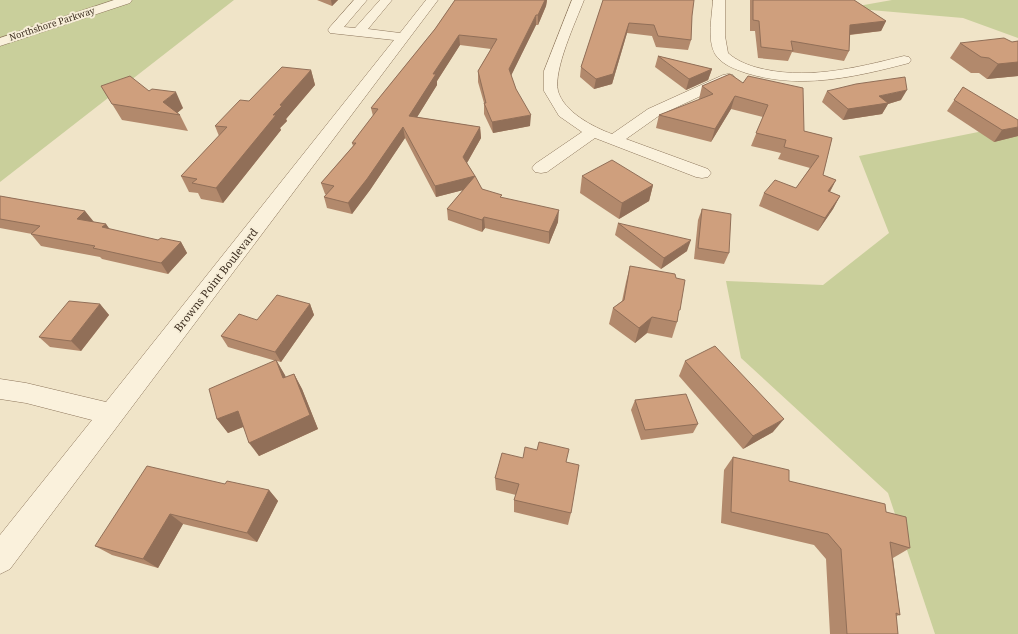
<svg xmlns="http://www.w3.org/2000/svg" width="1018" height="634" viewBox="0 0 1018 634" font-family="'Noto Serif',serif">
<rect width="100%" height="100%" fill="#f0e4c8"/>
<g fill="#c9cf9b">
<path d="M0 0H234L0 182Z"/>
<path d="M892 0H1018V38L963 18 847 8Z"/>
<path d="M1018 124V634H935L888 493 741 358 726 281 823 285 889 233 859 156Z"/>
</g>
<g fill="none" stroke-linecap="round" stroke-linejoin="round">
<defs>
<g id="minor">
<path d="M114 0H132L130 3 0 46V38Z"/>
<path d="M354 0H367L344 27 355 28 380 0H392L368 29 400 33 426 0H438L10 569 0 574V535L92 420 26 403 0 399V379L26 383 106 402 394 40 330 33 328 30 330 27Z"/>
<path d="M572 0H584C576 21 553 70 558 91 564 112 593 127 612 134L648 109 723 75 728 74 733 75 735 78 733 81 660 115 626 139 708 169 711 173 708 177 702 178 696 177 595 138 547 172 541 173 535 172 532 168 535 164 582 132 559 116 544 91V71Z"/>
<path d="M713 0H725V36L728 53C736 60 745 64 755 67 804 81 856 68 904 56L909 57 911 60 909 63C855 77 801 90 746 73 735 69 722 65 715 54 707 40 712 16 713 0Z"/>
</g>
</defs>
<use href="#minor" stroke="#8d765c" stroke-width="1"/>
<use href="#minor" fill="#faf1dc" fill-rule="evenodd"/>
</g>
<g fill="#b2896c">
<path d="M317 0H338L332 6Z"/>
<path d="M455 0H547L546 6 538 25H536L511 75 516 89 530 126 493 133 484 114V103L478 82V71L491 49 460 45 437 81V85L417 117 480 127 481 138 467 163 482 189 558 222 549 244 485 228 482 232 448 220 447 209 463 190 436 197 405 138 370 190 352 214 327 208 324 197 326 194H325L321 183 353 146 352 143 373 116 371 108 435 29Z"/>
<path d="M603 0 692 16 691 40 688 50 656 47 652 36 627 33 612 84 594 89 580 77 581 67Z"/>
<path d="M750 0H854L886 21 881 31 850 35 849 51 844 61 792 52 788 61 758 58 755 31H750Z"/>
<path d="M1018 41V76L987 79 979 73H971L950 58 960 43 1012 42Z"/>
<path d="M658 56 712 69 708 80 686 90 655 67Z"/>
<path d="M311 70 315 85 286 119 287 121 280 128 281 130 223 203 201 199 198 193 189 192 181 176 219 136 215 126 249 101Z"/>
<path d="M730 74 804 131 832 138 823 175 836 180 830 192 840 196 833 209 818 231 759 206 764 193 796 188 810 168 778 159 781 153 751 146 763 117 731 109 711 142 656 128 659 115 699 100V99L702 86Z"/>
<path d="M101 86 149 91 183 108 177 113 180 115 188 131 122 120Z"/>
<path d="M963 87 1018 136 994 142 947 111Z"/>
<path d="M827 91 901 100 888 104 882 114 843 120 822 102Z"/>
<path d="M582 176 653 185 649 201 619 219 580 193Z"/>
<path d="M0 196 85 211 93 222 106 224 109 229 158 240 181 242 187 253 168 274 102 259 100 257 41 246 31 234H32L0 228Z"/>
<path d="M702 209 729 253 724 264 694 259 698 220Z"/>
<path d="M618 223 687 251 661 269 615 235Z"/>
<path d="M630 266 678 316 677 322 672 338 647 333 635 343 609 324 613 308 622 301 626 282Z"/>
<path d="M100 304 109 315 81 351 50 347 39 337Z"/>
<path d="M310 304 314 315 281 362 277 361 286 378 294 374 302 389 318 429 259 456 243 427 228 433 217 419 276 361 228 347 221 336 257 320Z"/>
<path d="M685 361 773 432 743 449 679 376Z"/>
<path d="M635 400 698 424 693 433 641 440 631 410Z"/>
<path d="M733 457 789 481 886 512 910 548 893 558 900 615 896 616 898 634H830L826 559 814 545 721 523 724 470Z"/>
<path d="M523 458 566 462 571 513 568 525 514 512V500L516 495 496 490 495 478Z"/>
<path d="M225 484 269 490 278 501 257 542 183 524 158 568 112 555 95 546Z"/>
</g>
<g fill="#916f58">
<path d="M331 0H338L332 6Z"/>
<path d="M544 0H547L546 6 538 25V15Z"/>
<path d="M536 15V25L509 80V69Z"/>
<path d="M886 21 881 31 846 35 850 25Z"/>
<path d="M629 23 627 33 612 84 594 89 596 79Z"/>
<path d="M459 35 460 45 437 81V85L411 127 409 116 433 74Z"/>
<path d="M1018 62V76L987 79 998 64Z"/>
<path d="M712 69 708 80 686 90 689 79Z"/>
<path d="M311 70 315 85 286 119 287 121 280 128 281 130 223 203 216 188 273 115 280 105Z"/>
<path d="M907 90 901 100 888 104 882 114 843 120 848 109 879 96Z"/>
<path d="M176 92 183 108 176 114 163 102Z"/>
<path d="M735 96 731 109 711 142 715 129Z"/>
<path d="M531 115 530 126 493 133 492 122Z"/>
<path d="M403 127 405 138 370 190 352 214 348 203Z"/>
<path d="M480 127 481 138 464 168 463 157Z"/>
<path d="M1018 127V136L994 142 1002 130Z"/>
<path d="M475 176V187L436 197 435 186Z"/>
<path d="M836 180 829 193 828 191Z"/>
<path d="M653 185 649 201 619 219 622 203Z"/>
<path d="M840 196 833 209 818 231 825 218Z"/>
<path d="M559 210 558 222 549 244V232Z"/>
<path d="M85 211 94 222 77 219Z"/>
<path d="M484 217 485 228 482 232V220Z"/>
<path d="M106 224 114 235 102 227Z"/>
<path d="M691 240 687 251 661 269 664 258Z"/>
<path d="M181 242 187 253 168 274 161 263Z"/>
<path d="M100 304 109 315 81 351 71 341Z"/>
<path d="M310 304 314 315 281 362 275 352Z"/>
<path d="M652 317 647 333 635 343 639 328Z"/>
<path d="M276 360 285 375 292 393 283 378Z"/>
<path d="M294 374 302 389 318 429 259 456 249 443Z"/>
<path d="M238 411 248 425 228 433 217 419Z"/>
<path d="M784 419 773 432 743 449 753 436Z"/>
<path d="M269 490 278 501 257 542 247 533Z"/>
<path d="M170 514 183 524 158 568 143 559Z"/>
</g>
<g fill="#cf9f7d" stroke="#916f58">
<path d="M455 0H545L538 15H536L509 69 516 89 531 115 492 122 484 103H486L478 71 497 39 459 35 433 74H436L409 116 480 127 463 157 475 176 435 186 403 127 367 179 348 203 324 197 334 186 321 183 356 143H352L378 109 371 108 435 29Z"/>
<path d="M603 0H694L692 16 691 40 658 36 654 25 629 23 613 74 596 79 581 67Z"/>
<path d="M753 0H854L886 21 850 25 849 51 791 41 793 51 761 47 759 21 753 20Z"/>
<path d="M1004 38 1012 42 1018 41V62L998 64 989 58 981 57 960 43Z"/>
<path d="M658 56 712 69 689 79Z"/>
<path d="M282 67 311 70 280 105 282 106 273 115H276L216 188 192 183 197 179 181 176 227 127 215 126 240 100 249 101Z"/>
<path d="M730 74 743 83 744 82 743 83 748 76 803 88 804 131 832 138 823 175 836 180 828 191 840 196 825 218 764 193 775 180 796 188 819 156 784 147 786 140 756 133 768 105 735 96 715 129 659 115 713 94 702 86Z"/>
<path d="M130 76 149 91 152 89 176 92 163 102 180 115 112 104 101 86Z"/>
<path d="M905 77 907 90 879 96 888 103 848 109 827 91 856 84Z"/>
<path d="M963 87 1018 120V127L1002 130 954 100Z"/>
<path d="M612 160 653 185 622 203 582 176Z"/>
<path d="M475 176 482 189 502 195 500 197 559 210 549 232 484 217 482 220 447 209Z"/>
<path d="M0 196 85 211 77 219 106 224 102 227 158 240 161 238 181 242 161 263 93 248 95 246 31 234 40 226 0 219Z"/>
<path d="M702 209 731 214 729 253 698 248Z"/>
<path d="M618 223 691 240 664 258Z"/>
<path d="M630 266 675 274 676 278 685 280 680 310H679L677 322 652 317 639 328 613 308 624 300Z"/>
<path d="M277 295 310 304 275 352 221 336 239 314 257 320Z"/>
<path d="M69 301 100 304 71 341 39 337Z"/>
<path d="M715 346 784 419 753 436 685 361Z"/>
<path d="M276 360 283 378 294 374 310 415 249 443 238 411 217 419 209 389Z"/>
<path d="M686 394 698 424 645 430 635 400Z"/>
<path d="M539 442 569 449 566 462 579 465 571 513 514 500 519 484 495 478 502 453 523 458 525 447 537 450Z"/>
<path d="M733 457 789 470V481L885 504 886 512 906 517 910 548 890 542 900 615 896 613 898 634H847L841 549 828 534 731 512Z"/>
<path d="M147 466 225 484 227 481 269 490 247 533 170 514 143 559 95 546Z"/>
</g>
<g text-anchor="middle" stroke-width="4" stroke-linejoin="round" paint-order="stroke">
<g font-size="9" fill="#3d2e20" stroke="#f7eed8">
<text transform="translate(52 24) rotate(-18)" y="3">Northshore Parkway</text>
</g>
<g font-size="11" fill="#3d2e20" stroke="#f7eed8">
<text transform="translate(216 280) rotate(-52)" y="4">Browns Point Boulevard</text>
</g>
</g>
</svg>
